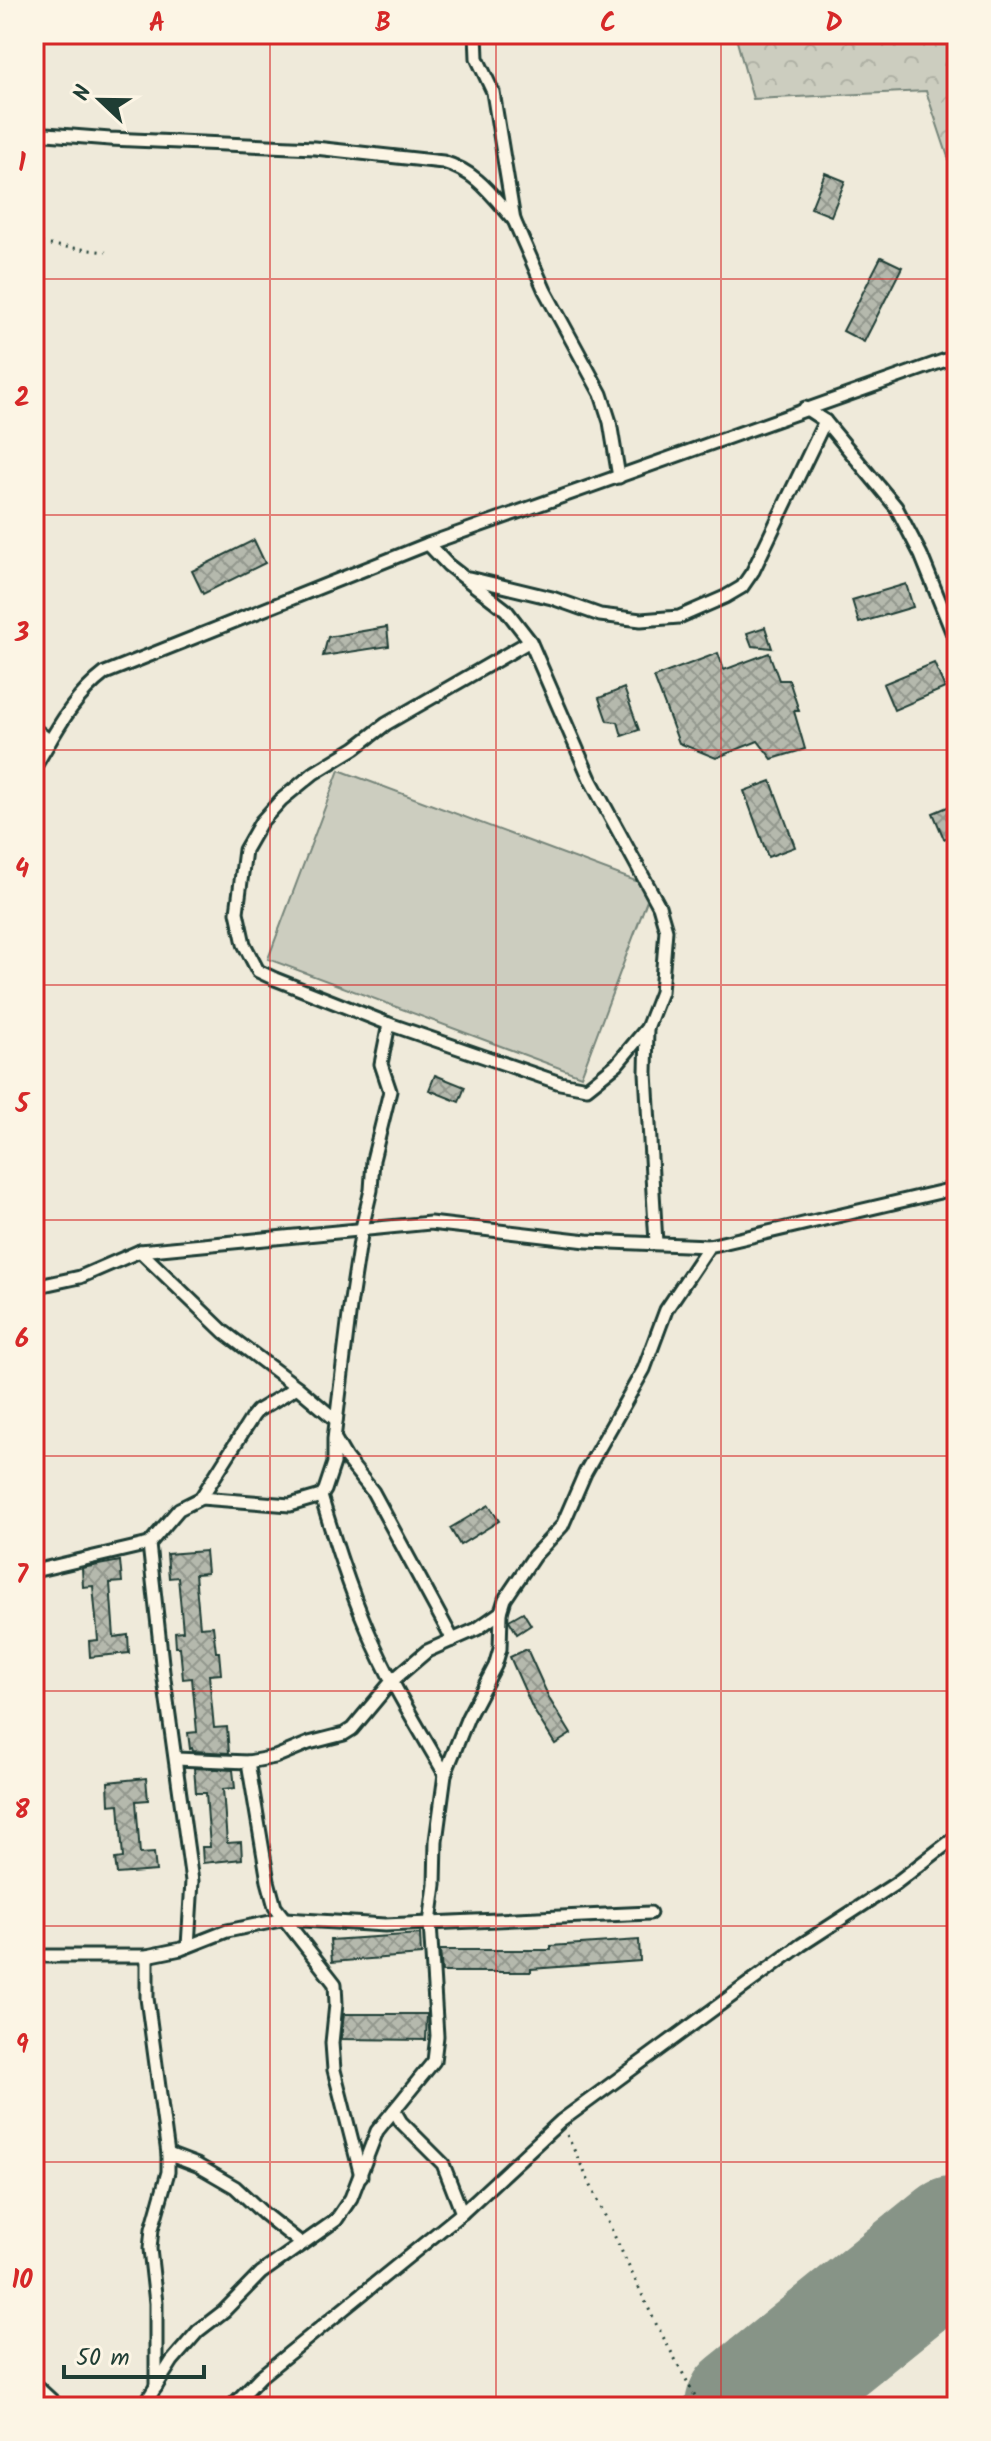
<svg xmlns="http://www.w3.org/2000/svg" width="991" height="2441" viewBox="0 0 991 2441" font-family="Kalam,sans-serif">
<defs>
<pattern id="forest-crowns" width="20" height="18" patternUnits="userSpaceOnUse" patternTransform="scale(2)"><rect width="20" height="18" fill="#cccdbf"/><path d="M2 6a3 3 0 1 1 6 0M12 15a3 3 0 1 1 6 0" fill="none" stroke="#afb1a5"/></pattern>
<pattern id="building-cross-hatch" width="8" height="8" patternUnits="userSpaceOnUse" patternTransform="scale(2)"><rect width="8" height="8" fill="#b5b9ad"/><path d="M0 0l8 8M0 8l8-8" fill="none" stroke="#93988e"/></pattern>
</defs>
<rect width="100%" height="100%" fill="#efeada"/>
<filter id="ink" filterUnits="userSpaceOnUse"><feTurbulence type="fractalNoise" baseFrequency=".0125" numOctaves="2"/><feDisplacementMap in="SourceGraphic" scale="16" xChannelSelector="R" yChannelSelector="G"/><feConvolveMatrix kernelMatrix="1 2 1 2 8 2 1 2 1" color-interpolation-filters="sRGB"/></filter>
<g filter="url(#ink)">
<path fill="#cccdbf" stroke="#76857a" stroke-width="2" d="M339 770 652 887 581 1076 268 959Z"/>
<path fill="url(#forest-crowns)" stroke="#76857a" stroke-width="2" d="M735 34H957V184L926 91 753 99Z"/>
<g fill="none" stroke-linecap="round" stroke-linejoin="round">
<path stroke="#879487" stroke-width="126" d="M748 2407 957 2238"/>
</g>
<g fill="url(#building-cross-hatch)" stroke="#1f3d34" stroke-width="2">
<path d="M825 173 845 181 831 216 811 208Z"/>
<path d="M881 257 902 267 864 342 843 331Z"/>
<path d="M254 540 265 563 203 594 192 571Z"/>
<path d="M906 584 913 607 859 623 852 600Z"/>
<path d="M387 627 389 646 323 656 328 637Z"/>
<path d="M765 627 772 648 752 646 747 633Z"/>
<path d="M718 653 724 670 769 653 779 680H789L799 711H794L805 749 772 759 758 741 716 758 679 743 654 677Z"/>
<path d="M934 663 945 688 894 710 883 684Z"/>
<path d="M624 688 639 730 622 736 618 722 607 721 599 698Z"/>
<path d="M771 781 795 847 768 857 744 791Z"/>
<path d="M957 803V833L944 839 933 813Z"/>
<path d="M435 1075 465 1087 459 1102 429 1090Z"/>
<path d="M489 1505 499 1521 460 1545 450 1528Z"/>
<path d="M205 1551 207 1573 195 1574 200 1627 213 1626 216 1652H219L221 1674 209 1675 214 1728 227 1727 229 1753 193 1751 192 1748 190 1749 188 1733 197 1732 192 1678 183 1679 180 1647H176L175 1632 183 1631 178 1577 169 1578 167 1554Z"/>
<path d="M120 1561 122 1582 110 1583 114 1637 128 1635 129 1653 90 1657 89 1641 98 1640 93 1586 83 1587 82 1568Z"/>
<path d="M523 1612 531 1625 517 1634 509 1620Z"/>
<path d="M527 1649 550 1700 571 1734 555 1744 533 1709 510 1657Z"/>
<path d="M194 1768 233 1770 235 1788 223 1789 227 1843 241 1842 242 1859 203 1863 202 1847H210L206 1793H196Z"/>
<path d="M146 1778 148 1800 136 1801 140 1854 154 1853 156 1871 117 1874 115 1859 123 1858 119 1804 109 1805 108 1782Z"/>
<path d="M420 1934 421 1955 332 1962 330 1940Z"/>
<path d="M639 1940 640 1961 531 1969V1972H442L440 1950H551V1946Z"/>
<path d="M344 2014H427L426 2040 341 2039Z"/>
</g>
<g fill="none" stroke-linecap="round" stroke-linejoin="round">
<defs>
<g id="lane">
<path d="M476 34 477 58 493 92 514 220 545 291 601 394 610 422 619 477"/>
<path d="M34 133 110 139 315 148 443 162C477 172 491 194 514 220"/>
<path d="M805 408 825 421 896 507 921 555 957 644"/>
<path d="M428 544 448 565 506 610 530 641 590 779 659 906 666 930 661 992 647 1028 617 1064 587 1088 560 1083 389 1024 275 979 258 971 244 944 237 912 245 850 261 822 281 800 314 773 355 748 386 724 530 641"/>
<path d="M469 578 552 598 600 615 641 620 679 617 725 597 742 587 753 571 825 421"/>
<path d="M34 729 50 741"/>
<path d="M34 768C56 732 71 699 105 673L428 544 957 356"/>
<path d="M647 1028 646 1073 656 1243"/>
<path d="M140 1251 224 1332 297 1387 336 1420"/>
<path d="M34 1287 80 1277 140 1251 430 1223 587 1241 709 1246 957 1188"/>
<path d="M335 1439 346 1458 373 1492 453 1640"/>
<path d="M321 1496C335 1542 349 1587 368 1631 389 1681 418 1727 445 1774"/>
<path d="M201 1498 253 1416 257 1411 297 1387"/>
<path d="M149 1544 163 1672 192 1881 188 1946"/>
<path d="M34 1571 149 1544 179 1509 201 1498 290 1505 321 1496 325 1490 334 1463V1439L350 1307 362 1228 371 1190 373 1160 390 1091 381 1064 389 1024"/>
<path d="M176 1759 248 1762 275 1757 309 1743 344 1734 352 1729 392 1681 427 1651 477 1629 501 1612"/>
<path d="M248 1762 268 1881 275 1907 335 1984 336 2004 332 2043 334 2070 361 2176"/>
<path d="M34 1956H147L181 1949 227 1931 285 1919 385 1925 650 1913"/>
<path d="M147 1956V1998L168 2154V2172L152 2229 150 2249 156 2303V2387"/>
<path d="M394 2110 401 2122 443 2164 462 2213"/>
<path d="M168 2154 197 2165 235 2187 264 2214 302 2244"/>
<path d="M34 2384 59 2407"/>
<path d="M143 2407 172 2361 198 2331 224 2311 261 2273 336 2220 351 2198 377 2131 434 2061 437 2036 430 1923 435 1885 436 1841 445 1774 468 1717 495 1666 500 1649 501 1612 505 1599 534 1556 562 1526 585 1473 644 1369 666 1310 709 1246"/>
<path d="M231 2407 261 2376 462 2213 561 2121 801 1945 895 1884 957 1836"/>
</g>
</defs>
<use href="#lane" stroke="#1f3d34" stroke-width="17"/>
<g stroke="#1f3d34" stroke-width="3" stroke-dasharray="2 6" stroke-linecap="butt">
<path d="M34 243 106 252"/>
<path d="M567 2135 654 2320 701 2407"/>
</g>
<use href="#lane" stroke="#fcf5e5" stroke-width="11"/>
</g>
</g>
<path fill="none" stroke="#d62828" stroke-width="2" stroke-opacity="0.55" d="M270 34V2407M496 34V2407M721 34V2407M34 279H957M34 515H957M34 750H957M34 985H957M34 1220H957M34 1456H957M34 1691H957M34 1926H957M34 2162H957"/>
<rect width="991" height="2441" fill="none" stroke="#fcf5e5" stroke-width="88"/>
<g transform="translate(100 100) rotate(292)" stroke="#fcf5e5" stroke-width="6" paint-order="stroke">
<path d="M0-6L14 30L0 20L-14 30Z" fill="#1f3d34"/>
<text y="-12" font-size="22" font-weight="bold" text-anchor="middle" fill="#1f3d34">N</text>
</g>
<path d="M64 2365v12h140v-12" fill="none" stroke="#1f3d34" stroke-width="4"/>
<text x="76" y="2365" font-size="24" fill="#1f3d34" stroke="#fcf5e5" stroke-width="6" paint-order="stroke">50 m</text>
<rect x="44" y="44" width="903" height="2353" fill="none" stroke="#d62828" stroke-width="3"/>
<g font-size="26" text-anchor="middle" font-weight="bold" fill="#d62828">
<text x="157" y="31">A</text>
<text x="383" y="31">B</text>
<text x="608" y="31">C</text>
<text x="834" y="31">D</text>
<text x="22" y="171">1</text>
<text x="22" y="406">2</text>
<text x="22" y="641">3</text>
<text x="22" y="877">4</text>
<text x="22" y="1112">5</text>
<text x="22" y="1347">6</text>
<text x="22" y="1583">7</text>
<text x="22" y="1818">8</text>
<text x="22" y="2053">9</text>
<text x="22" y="2288">10</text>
</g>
</svg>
